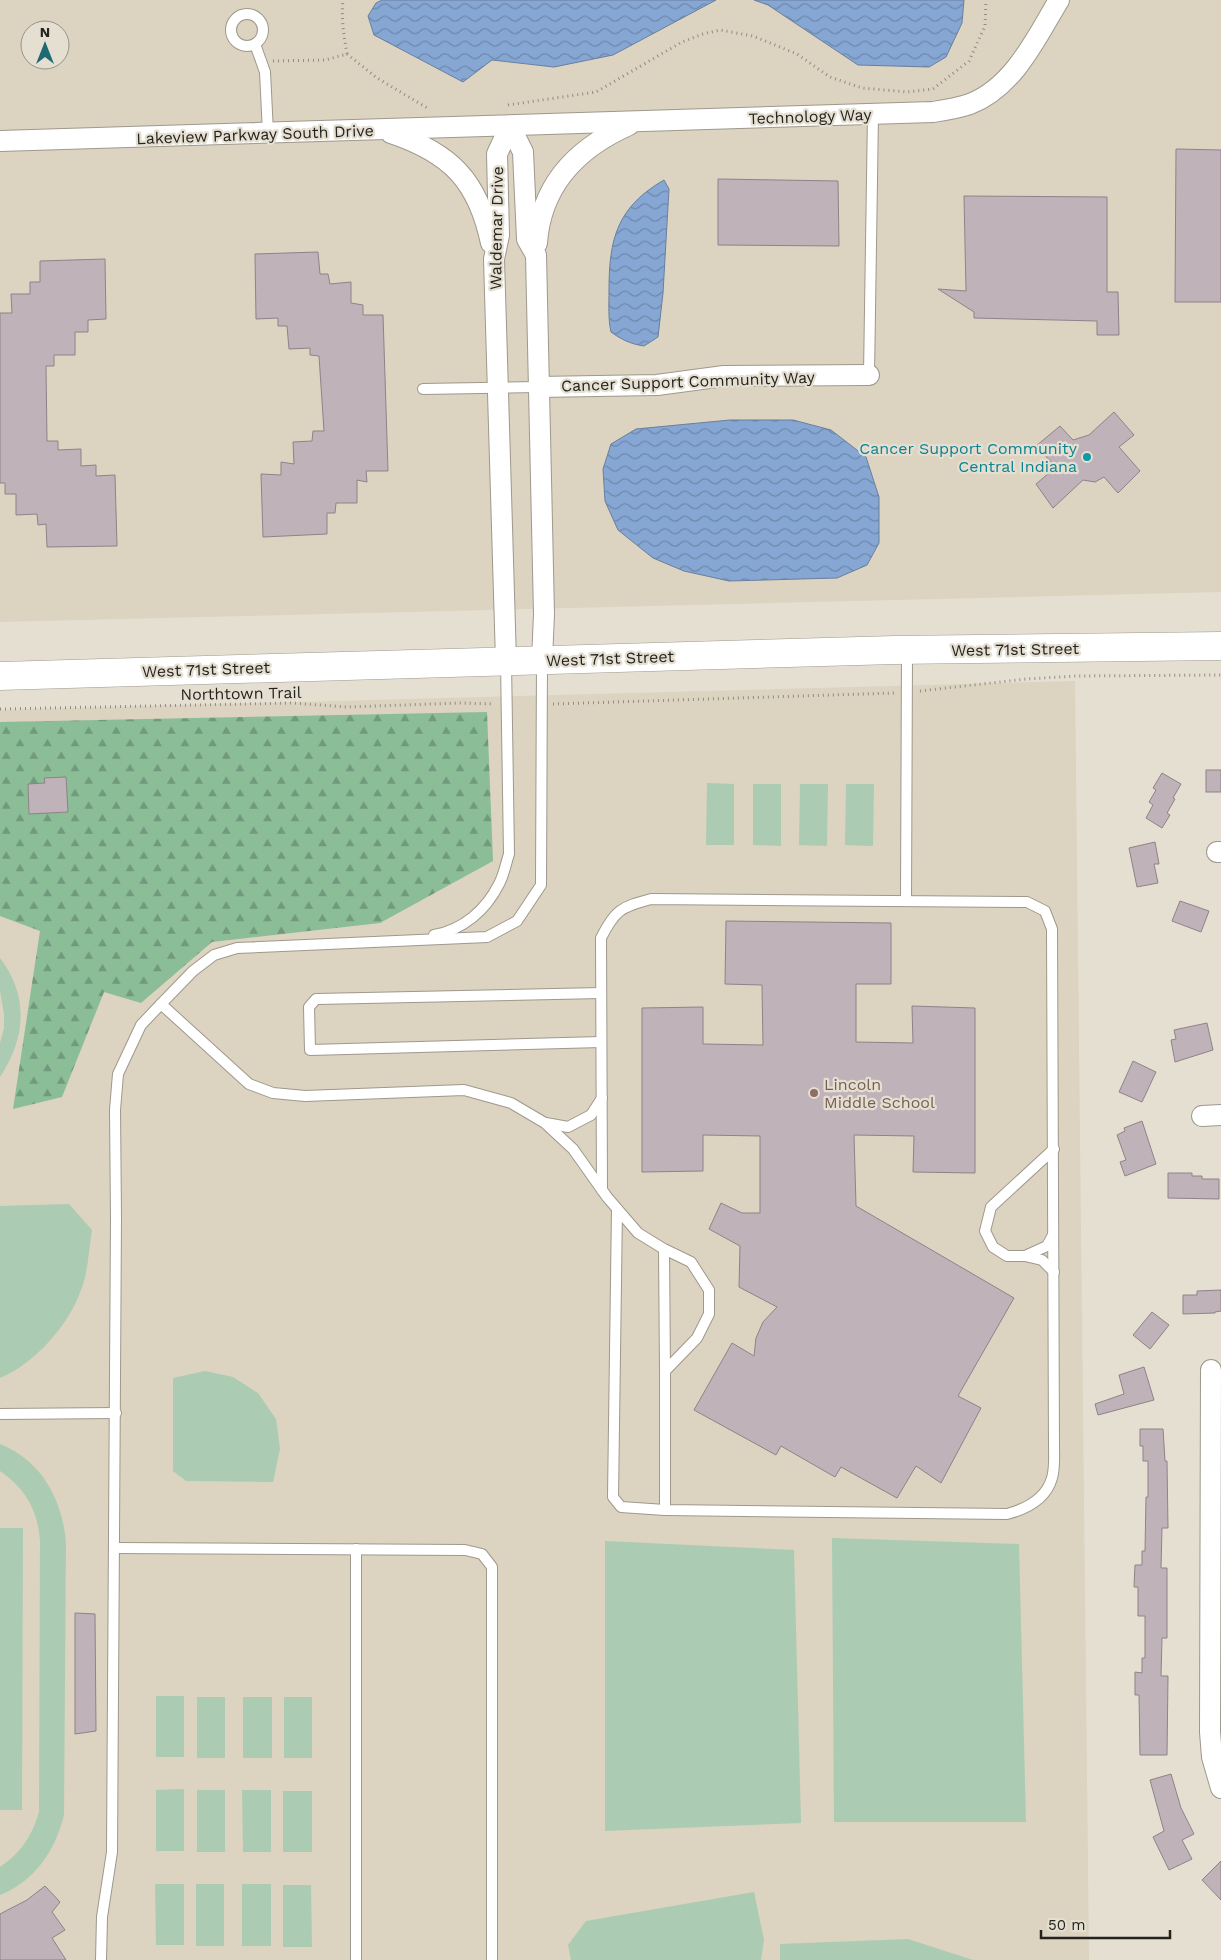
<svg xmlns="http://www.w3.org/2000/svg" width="1221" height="1960" viewBox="0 0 1221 1960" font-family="'Work Sans',sans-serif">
<defs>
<pattern id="forest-firs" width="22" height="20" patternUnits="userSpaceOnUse" patternTransform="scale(1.25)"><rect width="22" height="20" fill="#8bbd97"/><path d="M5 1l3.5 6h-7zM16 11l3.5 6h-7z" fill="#71997b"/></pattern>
<pattern id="water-waves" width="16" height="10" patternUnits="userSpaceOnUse" patternTransform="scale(1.25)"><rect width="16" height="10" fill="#86a7d4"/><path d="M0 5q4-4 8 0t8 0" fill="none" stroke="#6d88ab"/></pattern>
</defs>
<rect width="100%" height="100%" fill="#e5dfd2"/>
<g fill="#dcd3c0" fill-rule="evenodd">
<path d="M0 0H1221V592L0 622ZM30 30H60V60H30Z"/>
<path d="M1075 681 1089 1960H0V710Z"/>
</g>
<path fill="url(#forest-firs)" d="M487 712 493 861 380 923 212 942 141 1003 104 992 62 1097 13 1109 40 931 0 916V722Z"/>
<g fill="#abccb2">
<path d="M707 783 734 784V845H706Z"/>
<path d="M753 784H781V846L753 845Z"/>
<path d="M800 784H828L827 846 799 845Z"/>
<path d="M846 784H874L873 846 845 845Z"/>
<path d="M0 958C29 996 26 1038 0 1077V1043L4 1028V1014L0 991Z"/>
<path d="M69 1204 92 1230C89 1248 88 1273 81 1290 69 1325 34 1364 0 1378V1206Z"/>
<path d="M205 1371 233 1377 258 1393 276 1419 280 1449 273 1482 186 1481 173 1471V1378Z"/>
<path d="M0 1444C42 1461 62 1499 66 1542L64 1815C55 1851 35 1881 0 1895V1867C21 1853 32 1836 39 1812L40 1541C38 1510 25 1488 0 1471Z"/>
<path d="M0 1528H23L22 1810H0Z"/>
<path d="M832 1538 1019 1544 1026 1822H834Z"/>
<path d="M605 1541 794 1550 801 1823 605 1831Z"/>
<rect x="156" y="1696" width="28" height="61"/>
<rect x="197" y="1697" width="28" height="61"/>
<rect x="243" y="1697" width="29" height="61"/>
<rect x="284" y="1697" width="28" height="61"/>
<path d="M184 1789V1851H156V1790Z"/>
<rect x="197" y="1790" width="28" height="62"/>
<path d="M242 1790H271V1852H243Z"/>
<rect x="283" y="1791" width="29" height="61"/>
<path d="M155 1884H184V1945H156Z"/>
<rect x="196" y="1884" width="28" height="62"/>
<rect x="242" y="1884" width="29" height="62"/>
<path d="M283 1885H311L312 1947H283Z"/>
<path d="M754 1892 764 1940 761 1960H571L568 1945 586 1921Z"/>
<path d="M908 1939 973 1960H780V1944Z"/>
</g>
<g fill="url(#water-waves)" stroke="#697f9d">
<path d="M382 0H716L613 55 554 67 492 60 463 82 374 35 368 16 376 3Z"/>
<path d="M754 0H964L962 23 946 57 929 67 858 65 768 5Z"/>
<path d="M664 180 669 189 663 293 658 337 644 346C631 344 622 340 611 332 608 318 609 305 609 290 609 239 617 207 664 180Z"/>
<path d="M730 420H793L831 430 866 457 879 497V543L867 565 837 578 729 581 684 571 653 558 618 530 605 501 603 469 611 444 636 429Z"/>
</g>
<g fill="#c0b2b9" stroke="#8f8289">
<path d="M1176 149 1221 150V302H1175Z"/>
<path d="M718 179 838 181 839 246 718 245Z"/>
<path d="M964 196 1107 197V292H1118L1119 335H1097V321L974 318V312L938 289 966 291Z"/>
<path d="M318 252 320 274H328L330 284 351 282V303L363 305V315H383L388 471H366L367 482 357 480V503H336L335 513H327V534L263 537 261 474 281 475V462L294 464 293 442 312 441 313 431H324L319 356 310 355V348L289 349 287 326H278V318L256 319 255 254Z"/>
<path d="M105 259 106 319 88 320V332H75V355H54V366H46L47 441H58V450L81 449V466L96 465V476L115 475 117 546 47 547 46 524 38 525 37 514 16 515V494H5V483H0V313H12L11 294H30V282H40V261Z"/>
<path d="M1114 412 1134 435 1119 447 1140 471 1118 493 1104 477 1095 482 1083 480 1053 508 1036 484 1056 467 1036 446 1060 426 1073 440 1089 435Z"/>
<rect x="1206" y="770" width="15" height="22"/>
<path d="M1162 773 1181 784 1173 798 1175 799 1167 813 1170 815 1162 828 1146 818 1153 805 1149 802 1156 790 1153 788Z"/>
<path d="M66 777 68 812 29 814 28 784 45 783 44 778Z"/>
<path d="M1155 842 1159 864H1154L1158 883 1137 887 1129 848Z"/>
<path d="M1180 901 1209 911 1201 932 1172 921Z"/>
<path d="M726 921 891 923V984H856V1042L913 1043 912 1006 975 1008V1173L913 1172 914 1136 854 1135 856 1206 1014 1298 958 1396 981 1408 941 1483 916 1466 897 1498 841 1467 835 1477 781 1446 776 1455 694 1410 732 1343 754 1356 756 1338 763 1322 777 1307 739 1287 740 1246 709 1229 721 1203 742 1213H760V1136L703 1135V1171L642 1172V1008L703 1007V1044L763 1045 762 985 725 984Z"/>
<path d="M1207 1023 1213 1050 1175 1062 1171 1040 1176 1039 1174 1030Z"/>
<path d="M1133 1061 1156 1072 1142 1102 1119 1092Z"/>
<path d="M1142 1121 1156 1164 1125 1176 1120 1162 1126 1160 1117 1135 1125 1131 1124 1128Z"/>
<path d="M1168 1173H1192V1176H1202V1179H1219V1199L1168 1198Z"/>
<path d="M1221 1290V1311L1215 1312V1313L1183 1314V1295H1197V1291Z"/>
<path d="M1152 1312 1169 1325 1150 1349 1133 1335Z"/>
<path d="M1144 1367 1154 1400 1098 1415 1095 1404 1124 1394 1119 1375Z"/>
<path d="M1140 1429H1163L1165 1461H1167L1168 1528H1162L1161 1568H1167V1638H1162L1161 1676H1168L1167 1755H1140L1139 1695H1135V1672L1142 1673V1658H1145V1616H1138V1587H1134L1135 1565H1142V1551H1145L1146 1497H1148V1461H1143V1446H1140Z"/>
<path d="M75 1613 95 1614 96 1731 75 1734Z"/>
<path d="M1171 1774 1181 1808 1194 1834 1182 1840 1192 1859 1169 1870 1153 1837 1164 1831 1150 1780Z"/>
<path d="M1221 1861V1900L1202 1880Z"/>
<path d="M45 1886 60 1902 52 1912 65 1930 52 1938 66 1960H0V1914L27 1900Z"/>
</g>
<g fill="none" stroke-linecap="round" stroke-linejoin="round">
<defs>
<g id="lane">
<circle cx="247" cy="30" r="16"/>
<path d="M255 44 265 72 268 133"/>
<path d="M869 375 873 114"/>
<path d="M423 389 538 387"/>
<path d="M906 901 907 652"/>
<path d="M434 935C463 930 486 910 499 884 504 875 506 863 509 854L506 662"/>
<path d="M601 993 316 999 309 1007 310 1050 601 1042"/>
<path d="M161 1004 249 1084 273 1093 305 1096 464 1090 511 1103 545 1123 573 1149 607 1197 638 1233 664 1249 691 1262 709 1290V1314L697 1338 665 1371 664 1249"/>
<path d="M546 1123 568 1127 591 1115 602 1098"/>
<path d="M602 1190 601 938C615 910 621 907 651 899L1027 902 1045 911 1052 929 1054 1446C1054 1456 1055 1468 1052 1478 1046 1499 1026 1509 1007 1514L665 1510V1371"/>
<path d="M617 1209 613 1497 621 1507 665 1510"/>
<path d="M1053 1235 1047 1246 1025 1256H1007L993 1247 985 1231 991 1207 1054 1149"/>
<path d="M1025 1256 1042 1260 1054 1272"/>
<path d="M0 1414 116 1413"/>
<path d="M115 1548 465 1550 482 1554 492 1567V1960"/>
<path d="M101 1960 102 1917 112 1852 116 1218 115 1110 118 1074 141 1025 161 1004 193 971 214 955 237 948 487 937 517 921 541 885 542 662"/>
<path d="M356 1960V1549"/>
</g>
<g id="street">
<path d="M510 126 523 152 527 239 536 255 544 614 542 660"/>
<path d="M391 133C451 153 478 181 491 243"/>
<path d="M0 141 933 112C946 110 958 108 970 104 1014 87 1036 38 1059 0"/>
<path d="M537 243C541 185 577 148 629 125"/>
<path d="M538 387 657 385 724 376 869 375"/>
<path d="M506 661 494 259 499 235 497 154 510 126"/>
<path d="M1217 852H1221"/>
<path d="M1202 1116 1221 1115"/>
<path d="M1211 1370 1210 1732 1212 1757 1221 1788"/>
</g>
<path id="secondary" d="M0 676 895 650 1221 646"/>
</defs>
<use href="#lane" stroke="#9e998d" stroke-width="12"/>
<use href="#street" stroke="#9e998d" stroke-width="22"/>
<use href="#secondary" stroke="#9e998d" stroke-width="29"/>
<g stroke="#918d83" stroke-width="3" stroke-dasharray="1 4" stroke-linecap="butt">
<path d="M347 54 377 78 429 109"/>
<path d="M273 61 325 60 347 54C344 36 341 19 343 0"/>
<path d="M508 105 596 92 682 42 703 34 720 30 753 36 797 54 830 77 862 88 907 92 933 89 969 61 985 26 986 0"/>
<path d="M920 691 1026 679 1076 676 1221 675"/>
<path d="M553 704 894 693"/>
<path d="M0 709 292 703 347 707 461 703 494 704"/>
</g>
<use href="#lane" stroke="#fff" stroke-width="10"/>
<use href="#street" stroke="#fff" stroke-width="20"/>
<use href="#secondary" stroke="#fff" stroke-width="28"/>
</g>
<circle fill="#0f9aa8" stroke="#e5dfd2" stroke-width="2" cx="1087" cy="457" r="5"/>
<circle fill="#8d6e63" stroke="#e5dfd2" stroke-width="2" cx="814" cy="1093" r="5"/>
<g text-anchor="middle" stroke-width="4.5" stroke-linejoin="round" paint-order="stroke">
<g font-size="16" fill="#25231e" stroke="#e5dfd2">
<text transform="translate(810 116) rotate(-2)" y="6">Technology Way</text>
<text transform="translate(255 134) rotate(-2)" y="6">Lakeview Parkway South Drive</text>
<text transform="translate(496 228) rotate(-89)" y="6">Waldemar Drive</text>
<text transform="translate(688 381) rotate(-2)" y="6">Cancer Support Community Way</text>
<text transform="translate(1015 649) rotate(-1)" y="6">West 71st Street</text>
<text transform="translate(610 658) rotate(-2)" y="6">West 71st Street</text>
<text transform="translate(206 669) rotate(-2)" y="6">West 71st Street</text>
<text transform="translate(241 693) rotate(-1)" y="6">Northtown Trail</text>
</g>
<g font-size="16" fill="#0d838f" stroke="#e5dfd2" text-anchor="end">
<text x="1077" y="454">Cancer Support Community<tspan x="1077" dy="18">Central Indiana</tspan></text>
</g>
<g font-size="16" fill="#785e54" stroke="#e5dfd2" text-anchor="start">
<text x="824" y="1090">Lincoln<tspan x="824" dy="18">Middle School</tspan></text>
</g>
</g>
<g transform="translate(45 45)"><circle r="24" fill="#e5dfd2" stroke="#98948a"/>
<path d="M0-4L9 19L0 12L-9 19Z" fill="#1e6972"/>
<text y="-8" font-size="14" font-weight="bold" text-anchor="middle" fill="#25231e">N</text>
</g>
<path d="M1041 1930v8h129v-8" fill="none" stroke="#25231e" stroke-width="2.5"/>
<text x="1048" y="1930" font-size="15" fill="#25231e" stroke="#e5dfd2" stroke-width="4" paint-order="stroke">50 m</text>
</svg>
